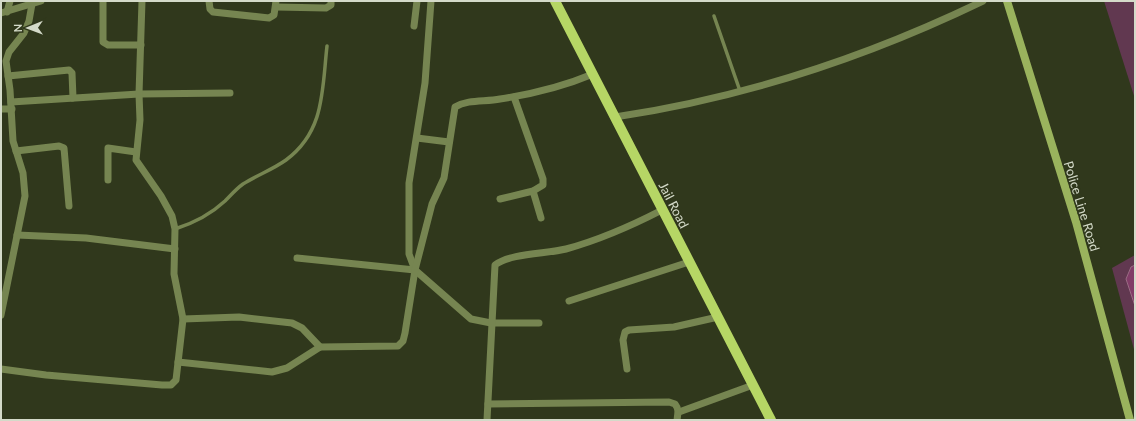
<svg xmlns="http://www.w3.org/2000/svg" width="1136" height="421" viewBox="0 0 1136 421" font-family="Lato,sans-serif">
<rect width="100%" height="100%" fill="#30381c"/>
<g fill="#613850">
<path d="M1104 1H1135V99Z"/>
<path d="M1135 255V353L1112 268Z"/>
</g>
<path fill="#813c67" stroke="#9a6b84" d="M1135 265V306L1126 279 1131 267Z"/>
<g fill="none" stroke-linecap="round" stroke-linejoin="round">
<g stroke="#768551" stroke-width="3.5">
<path d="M714 16 740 91"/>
<path d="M175 229C194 223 210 215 225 201 231 195 236 189 243 184 257 175 272 170 286 160 325 131 322 90 327 46"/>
</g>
<g stroke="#768551" stroke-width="7">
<path d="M103 1V42L108 45H141"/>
<path d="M209 1 210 9 213 12 269 18 274 15 276 1"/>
<path d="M431 1 425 83 409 183V254L415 270 471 319 491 323H539"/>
<path d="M276 7 326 8 331 5V1"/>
<path d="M7 12 10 1"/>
<path d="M1 13 41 1"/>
<path d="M414 26 417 1"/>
<path d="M8 76 69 70 72 73 73 98"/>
<path d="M11 102 139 94 230 93"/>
<path d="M1 109H12"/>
<path d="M615 117C742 98 867 57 983 1"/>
<path d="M417 138 449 142"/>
<path d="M16 151 59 146 64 148 69 206"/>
<path d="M108 180V148L136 152"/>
<path d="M533 191 541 218"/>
<path d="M500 199 533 191 543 185V179L514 97"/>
<path d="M17 235 86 238 175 249"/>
<path d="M297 258 415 270"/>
<path d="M569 301 689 262"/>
<path d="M1 315 25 196 23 173 13 141 10 90 6 61 9 52 24 33 29 21 32 4"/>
<path d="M183 319 239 317 292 323 302 328 320 347"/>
<path d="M178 362 272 372 287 368 320 347 398 346 403 341 405 333 415 270 432 204 444 178 455 107C468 99 485 102 500 99 533 94 562 87 593 74"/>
<path d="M1 369 46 375 162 385H171L176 380 183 319 174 274 175 229 172 216 161 196 136 160 140 120 139 94 142 1"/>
<path d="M627 369 623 340 625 332 629 330 674 327 718 317"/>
<path d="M488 404 669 402 675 404C679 409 678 413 677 420"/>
<path d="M679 412 753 385"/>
<path d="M487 420 495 265C511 253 546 254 566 249 599 240 631 226 662 210"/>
</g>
<path stroke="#9ab35d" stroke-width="8" d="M1007 1 1076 222 1130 420"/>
<path stroke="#b6d665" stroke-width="10" d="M555 1 771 420"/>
</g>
<g text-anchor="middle" stroke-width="3" stroke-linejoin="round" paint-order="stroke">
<g font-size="13" fill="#d4dac9" stroke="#30381c">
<text transform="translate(674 205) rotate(63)" y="5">Jail Road</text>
<text transform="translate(1082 206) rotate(73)" y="5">Police Line Road</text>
</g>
</g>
<rect width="1136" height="421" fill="none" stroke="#d4dac9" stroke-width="4"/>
<g transform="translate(28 28) rotate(269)" stroke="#30381c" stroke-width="3" paint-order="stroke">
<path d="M0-3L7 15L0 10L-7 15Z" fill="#d4dac9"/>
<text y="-6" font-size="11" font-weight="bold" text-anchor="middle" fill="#d4dac9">N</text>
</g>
</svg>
